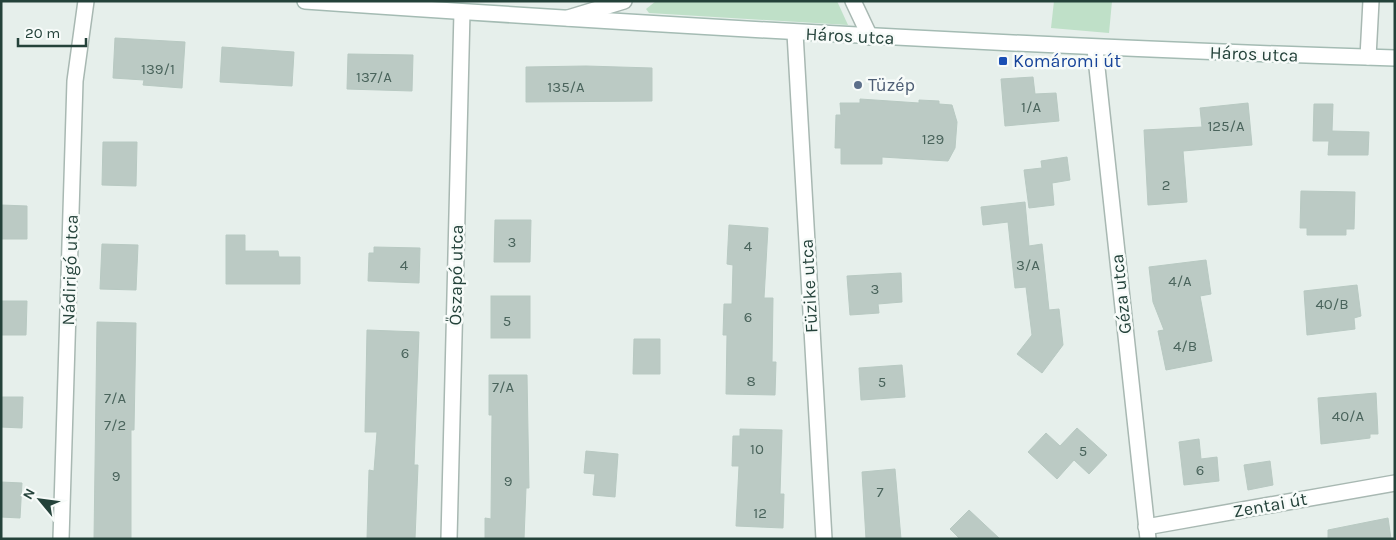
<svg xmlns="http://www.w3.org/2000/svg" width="1396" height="540" viewBox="0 0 1396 540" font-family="Karla,sans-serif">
<rect width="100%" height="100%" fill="#e6efeb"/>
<g fill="#bfe0c8">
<path d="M656 1H837L848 25 649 13 646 9Z"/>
<path d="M1054 1H1112L1109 33 1051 28Z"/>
</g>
<g fill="#bbcac4" stroke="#b8c9c2">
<path d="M115 38 185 42 182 88 143 85 144 80 113 78Z"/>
<path d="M222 47 294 52 292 86 220 82Z"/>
<path d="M348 54 413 55 412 91 347 89Z"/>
<path d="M586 66 652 68V101L526 102V67Z"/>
<path d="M1033 77 1035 94 1056 93 1059 121 1005 126 1001 79Z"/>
<path d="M860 99 919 103V100L939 101V104L952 105 957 122 955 148 948 161 882 157V164H841V148H835L836 115H841L840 103H860Z"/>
<path d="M1248 103 1252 145 1183 151 1187 202 1148 205 1144 130 1202 127 1200 108Z"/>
<path d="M1314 104H1333L1332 131 1369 132 1368 155H1328L1329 141H1313Z"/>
<path d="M103 142H137L136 186 102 185Z"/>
<path d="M1067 157 1070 180 1052 183 1054 205 1029 208 1024 170 1042 168 1041 161Z"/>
<path d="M1301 191 1355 192 1354 229H1346V235H1307V228H1300Z"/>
<path d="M1025 202 1029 246 1042 244 1049 310 1059 309 1063 345 1042 373 1017 354 1032 335 1026 287 1015 288 1008 222 983 225 981 207Z"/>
<path d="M1 205 27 206V239H1Z"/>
<path d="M495 220H531L530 262H494Z"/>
<path d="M729 225 768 228 764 298H773L772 362H776L775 395 726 394 727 335H723L724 304H732L733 265 727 264Z"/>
<path d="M226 235H245V251H278L279 257H300V284H226Z"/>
<path d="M102 244 138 245 136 290 100 289Z"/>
<path d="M374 247 420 248 419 283 368 281 369 253H374Z"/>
<path d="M1206 260 1211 294 1200 296 1212 361 1166 370 1158 331 1164 330 1153 302 1149 267Z"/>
<path d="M901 273 902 302 878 304 879 313 850 315 847 276Z"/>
<path d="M1357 285 1361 316 1354 318 1355 329 1307 335 1304 291Z"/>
<rect x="491" y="296" width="39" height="42"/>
<path d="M1 301H27L26 335H1Z"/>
<path d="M97 322 136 323 134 430H131V539H94Z"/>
<path d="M367 330 419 332 414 465H418L415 539H367L369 470 374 471 377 432H365Z"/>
<path d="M634 339H660V374H633Z"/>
<path d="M902 365 905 397 861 400 859 368Z"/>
<path d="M489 375H527L529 488H526L524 539H485V518L491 519 492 415H489Z"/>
<path d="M1376 393 1378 434H1370V438L1321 444 1318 398Z"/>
<path d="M1 397H23L22 428 1 427Z"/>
<path d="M1077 428 1107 455 1089 474 1074 460 1057 479 1028 452 1046 433 1060 446Z"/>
<path d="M740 429 782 430 780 494H784L783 528 736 526 739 466H732L733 436H740Z"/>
<path d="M1199 439 1201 459 1217 457 1219 481 1184 485 1179 442Z"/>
<path d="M586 451 618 454 615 497 593 495 595 474 584 473Z"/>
<path d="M1270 461 1273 485 1248 490 1244 465Z"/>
<path d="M895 469 901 539H866L862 472Z"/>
<path d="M1 482 22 483 20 518 1 517Z"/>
<path d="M969 510 1000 539H960L950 529Z"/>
<path d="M1388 518 1391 539H1328V530Z"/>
</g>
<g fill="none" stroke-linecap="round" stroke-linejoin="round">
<defs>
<g id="street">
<path d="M853 1 870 37"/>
<path d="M568 18 624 1"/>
<path d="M795 33 824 539"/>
<path d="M1095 49 1148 539"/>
<path d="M1368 57 1371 1"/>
<path d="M1146 527 1395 483"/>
<path d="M61 539 75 81 86 1"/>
<path d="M449 539 462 12"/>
</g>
<path id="secondary" d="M305 1C668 26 1031 47 1395 58"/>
</defs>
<use href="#street" stroke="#a8b8b2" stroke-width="18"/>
<use href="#secondary" stroke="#a4bbb3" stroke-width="18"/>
<use href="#street" stroke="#fff" stroke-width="15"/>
<use href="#secondary" stroke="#fff" stroke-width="15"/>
</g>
<rect fill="#1a4fb4" stroke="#f7fbf9" stroke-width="2" x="998" y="56" width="10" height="10" rx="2.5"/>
<circle fill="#5c6f8a" stroke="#f7fbf9" stroke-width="2" cx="858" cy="85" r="5"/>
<g text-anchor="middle" stroke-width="5" stroke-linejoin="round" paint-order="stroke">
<g font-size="15" fill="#4a645c">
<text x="158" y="74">139/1</text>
<text x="374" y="82">137/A</text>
<text x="566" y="92">135/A</text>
<text x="1031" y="112">1/A</text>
<text x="1226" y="131">125/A</text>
<text x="933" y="144">129</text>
<text x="1166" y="190">2</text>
<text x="512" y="247">3</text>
<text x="748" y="251">4</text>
<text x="404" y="270">4</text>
<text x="1028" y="270">3/A</text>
<text x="1180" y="286">4/A</text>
<text x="875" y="294">3</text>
<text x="1332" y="309">40/B</text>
<text x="748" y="322">6</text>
<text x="507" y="326">5</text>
<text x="1185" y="351">4/B</text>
<text x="405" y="358">6</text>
<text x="751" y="386">8</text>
<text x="882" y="387">5</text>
<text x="503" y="392">7/A</text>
<text x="115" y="403">7/A</text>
<text x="1348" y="421">40/A</text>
<text x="115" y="430">7/2</text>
<text x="757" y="454">10</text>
<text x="1083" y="456">5</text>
<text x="1200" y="475">6</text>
<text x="116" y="481">9</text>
<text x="508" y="486">9</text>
<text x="880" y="497">7</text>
<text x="760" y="518">12</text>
</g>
<g font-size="18" fill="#24423a" stroke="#f7fbf9">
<text transform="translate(850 36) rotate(3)" y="6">Háros utca</text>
<text transform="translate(1254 54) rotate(2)" y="6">Háros utca</text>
<text transform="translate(70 270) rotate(-88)" y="6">Nádirigó utca</text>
<text transform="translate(456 275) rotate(-89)" y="6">Őszapó utca</text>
<text transform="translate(809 286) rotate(-93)" y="6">Füzike utca</text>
<text transform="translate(1121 294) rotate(-96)" y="6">Géza utca</text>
<text transform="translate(1270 505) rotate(-10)" y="6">Zentai út</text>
</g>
<g font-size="18" fill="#164399" stroke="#f7fbf9" text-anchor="start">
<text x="1013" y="67">Komáromi út</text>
</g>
<g font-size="18" fill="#4e5e75" stroke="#f7fbf9" text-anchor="start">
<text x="868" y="91">Tüzép</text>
</g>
</g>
<rect width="1396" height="540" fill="none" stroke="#24423a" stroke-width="5"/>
<g transform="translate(40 500) rotate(299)" stroke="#f7fbf9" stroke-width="4" paint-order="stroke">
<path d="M0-4L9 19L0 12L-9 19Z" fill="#24423a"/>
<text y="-8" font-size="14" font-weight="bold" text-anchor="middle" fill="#24423a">N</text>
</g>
<path d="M18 38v8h68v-8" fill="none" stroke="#24423a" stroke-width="2.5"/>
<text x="25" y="38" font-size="15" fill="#24423a" stroke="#f7fbf9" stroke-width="4" paint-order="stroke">20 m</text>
</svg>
